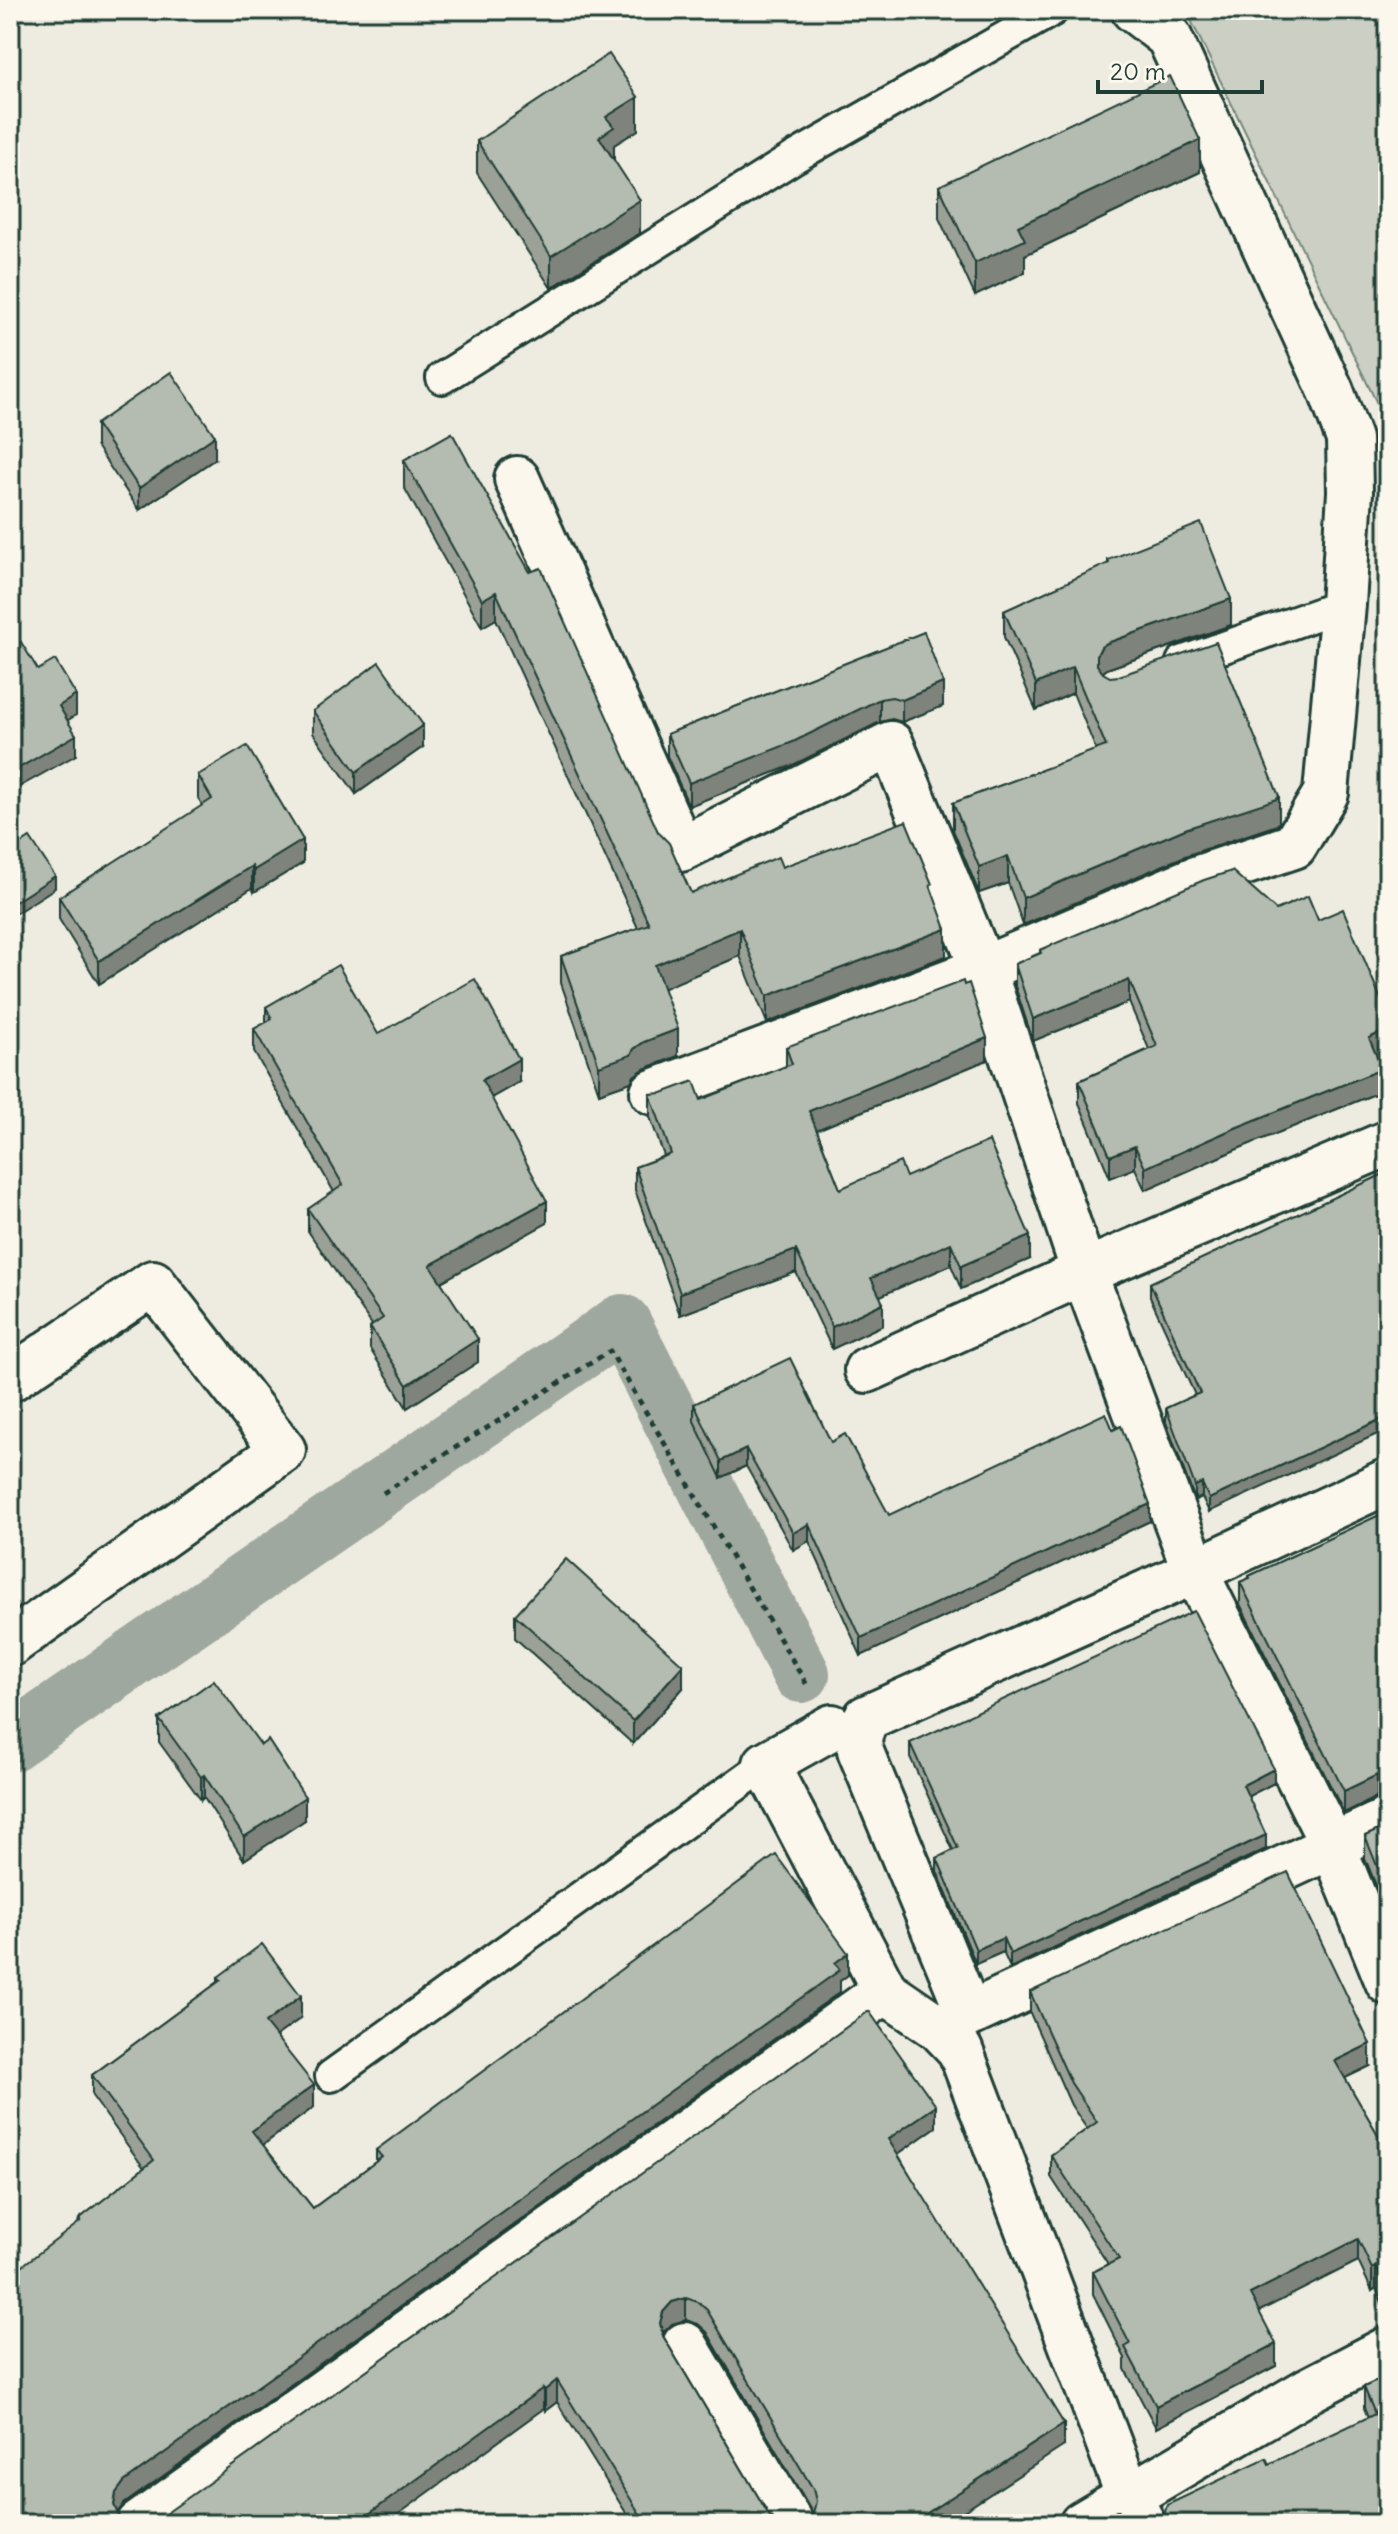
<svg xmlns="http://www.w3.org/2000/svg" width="1398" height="2534" viewBox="0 0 1398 2534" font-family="Delius,sans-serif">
<rect width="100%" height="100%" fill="#eeece1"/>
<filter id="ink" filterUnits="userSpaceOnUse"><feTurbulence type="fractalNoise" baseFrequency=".0125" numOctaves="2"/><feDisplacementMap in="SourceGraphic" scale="16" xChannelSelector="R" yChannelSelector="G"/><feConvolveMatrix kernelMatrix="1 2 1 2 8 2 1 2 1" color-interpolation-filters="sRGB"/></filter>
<g filter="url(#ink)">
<path fill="#cbcfc4" stroke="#75867c" stroke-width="2" d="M1186 10H1388V426Z"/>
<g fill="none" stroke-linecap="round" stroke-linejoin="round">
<path stroke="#9fa89f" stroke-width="58" d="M10 1743 622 1323 801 1674"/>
<defs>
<g id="lane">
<path d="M442 378 795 157 1053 10"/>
<path d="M1182 662 1343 605"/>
<path d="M331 2076 766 1764"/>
</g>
<g id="street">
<path d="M517 479 681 849 891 744 983 969 1084 1272 1195 1571 1333 1846 1388 1982"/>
<path d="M653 1092 983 969 1195 879 1294 846 1326 793 1343 605 1350 492 1349 439 1331 391 1169 37 1134 10"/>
<path d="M867 1370 1084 1272 1388 1143"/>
<path d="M10 1379 153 1283 283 1450 10 1644"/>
<path d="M832 1727 766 1764 885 1991 939 2028 960 2050 1129 2497 1143 2524"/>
<path d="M969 2014 860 1750 859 1737 866 1718 1195 1571 1388 1481"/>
<path d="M942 2027 1388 1820"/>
<path d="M685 2345 791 2524"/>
<path d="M139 2524 885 1991"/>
<path d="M1082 2524 1309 2390 1388 2349"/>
</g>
</defs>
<use href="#lane" stroke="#1f3d34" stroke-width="36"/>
<use href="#street" stroke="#1f3d34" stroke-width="50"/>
<path stroke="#1f3d34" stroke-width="5" stroke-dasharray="6 6" stroke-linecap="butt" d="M383 1493 610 1351 807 1685"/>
<use href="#lane" stroke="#fbf7ec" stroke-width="30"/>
<use href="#street" stroke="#fbf7ec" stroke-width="44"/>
</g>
<g fill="#9ba197" stroke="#1f3d34" stroke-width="2">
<path d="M638 130 614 145V160L640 233 551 288 477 173V141Z"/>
<path d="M1200 172 1025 255V272L975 296 939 218V186Z"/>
<path d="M96 424 215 459 139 510 96 446Z"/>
<path d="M452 433 658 832 691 893 782 867 932 892 946 956 767 1023 740 956 663 988 678 1056 644 1069 634 1076 631 1082 599 1093 561 983V956L638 928 496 619 482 627 404 487V460Z"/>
<path d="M1108 560 1231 625 1107 669 1102 673 1279 822 1277 825 1185 856 1023 925 1008 883 979 893 953 830V803L1096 750 1073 693 1036 710 1004 637V611L1108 564Z"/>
<path d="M924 632 943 706 902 722 892 719 880 722 793 765 689 806 667 756V734Z"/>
<path d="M313 711 423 747 356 794 313 733Z"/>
<path d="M198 775 303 863 254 892 252 888 99 984 59 919V897L203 806 198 798Z"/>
<path d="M1276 910 1318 920 1388 1016V1051L1377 1056 1382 1091 1235 1150 1145 1190 1135 1168 1110 1178 1079 1103V1081L1149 1049 1129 1002 1033 1041 1015 986V964L1040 953V950Z"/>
<path d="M266 1007 378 1034 519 1082 491 1098 547 1223 441 1282 478 1362 407 1408 370 1349V1327L372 1325 308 1231V1209L334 1192 254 1052V1029L266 1023Z"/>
<path d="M786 1047 987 1060 817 1130 840 1189 906 1177 1030 1259 961 1289 951 1265 880 1296 883 1325 832 1349 796 1272 680 1315 635 1190V1167L664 1156 650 1117V1094L701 1100 786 1066Z"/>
<path d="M1388 1172 1209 1512 1202 1497 1195 1500 1166 1422V1408L1195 1395 1150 1297V1283Z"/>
<path d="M694 1404 831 1442 889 1515 1150 1521 861 1656 809 1541 793 1550 746 1466 721 1478 694 1421Z"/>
<path d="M1388 1511V1795L1377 1797 1344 1813 1240 1604V1582L1249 1578V1576Z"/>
<path d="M515 1615 683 1688 633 1744 515 1638Z"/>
<path d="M159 1719 305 1820 244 1860 204 1797 201 1800 159 1742Z"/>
<path d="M910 1743 1274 1783 1248 1796 1266 1849 1010 1968 1003 1952 976 1964 937 1871V1858L953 1850 910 1757Z"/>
<path d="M1388 1826 1386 1910 1365 1858V1836Z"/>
<path d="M848 1975 840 1981V1992L124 2504 10 2524 79 2219 144 2168 92 2096V2075L218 1982V1977L301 2018 276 2036 314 2107 263 2145 313 2208 376 2162V2150Z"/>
<path d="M1030 1992 1370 2066 1345 2078 1384 2145 1388 2143V2310L1385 2311 1376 2288 1372 2291 1358 2261 1259 2311 1276 2366 1156 2428 1125 2369V2358L1093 2294V2272L1108 2264 1051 2177V2155L1087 2129 1071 2105 1030 2013Z"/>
<path d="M936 2127 898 2154 1064 2446 813 2514 707 2332 698 2324 686 2320 672 2324 663 2333V2336L769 2515 779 2524H633L557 2402 545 2411 543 2409 150 2524Z"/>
<path d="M1388 2376V2524L1269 2464 1368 2418 1364 2408V2387Z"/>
</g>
<g fill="#7e837b" stroke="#1f3d34" stroke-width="2">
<path d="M638 97V130L614 145V160L599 137 606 117Z"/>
<path d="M1200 140V172L1025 255V272L975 296V263L1018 226Z"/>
<path d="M640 200V233L551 288V256Z"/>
<path d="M215 436V459L139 510V488Z"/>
<path d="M496 592V619L482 627V600Z"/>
<path d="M1231 599V625L1107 669 1101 674 1097 682V655L1101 647 1107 643Z"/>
<path d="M1073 667V693L1036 710V684Z"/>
<path d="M943 683V706L902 722V700Z"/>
<path d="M76 695V715L59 726V706Z"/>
<path d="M880 699V722L793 765 689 806V783Z"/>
<path d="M423 725V747L356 794V772Z"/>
<path d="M76 735V755L10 792V773Z"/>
<path d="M1279 796V822L1277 825 1185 856 1023 925V898L1185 829Z"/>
<path d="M303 840V863L254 892V870Z"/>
<path d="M1008 856V883L979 893V867Z"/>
<path d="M252 866V888L99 984V961Z"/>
<path d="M55 876V888L10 917V905Z"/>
<path d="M740 929V956L655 992V965Z"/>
<path d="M946 929V956L767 1023V996Z"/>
<path d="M1129 980V1002L1033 1041V1019Z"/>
<path d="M678 1029V1056L644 1069 634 1076 631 1082 599 1093V1066L634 1049 644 1042Z"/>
<path d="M1388 1029V1051L1369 1060V1038Z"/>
<path d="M987 1038V1060L809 1133V1111Z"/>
<path d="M519 1059V1082L482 1103V1080Z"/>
<path d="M1382 1069V1091L1235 1150 1145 1190V1168L1235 1128Z"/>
<path d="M1135 1146V1168L1110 1178V1156Z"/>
<path d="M547 1201V1223L430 1288V1265Z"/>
<path d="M1030 1236V1259L961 1289V1266Z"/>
<path d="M951 1243V1265L871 1300V1278Z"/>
<path d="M796 1250V1272L680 1315V1293Z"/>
<path d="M883 1303V1325L832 1349V1327Z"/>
<path d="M478 1339V1362L407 1408V1385Z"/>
<path d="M1388 1416V1429L1209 1512V1499Z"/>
<path d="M746 1449V1466L721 1478V1461Z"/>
<path d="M1202 1483V1497L1195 1500V1486Z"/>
<path d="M1150 1504V1521L861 1656V1638Z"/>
<path d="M809 1524V1541L793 1550V1533Z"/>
<path d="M683 1665V1688L633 1744V1721Z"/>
<path d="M1274 1769V1783L1243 1799V1785Z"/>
<path d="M204 1775V1797L201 1800V1777Z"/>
<path d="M1377 1775V1797L1344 1813V1791Z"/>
<path d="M305 1797V1820L244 1860V1837Z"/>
<path d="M1266 1835V1849L1010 1968V1954Z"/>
<path d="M1388 1887V1909L1386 1910V1888Z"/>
<path d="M1003 1938V1952L976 1964V1950Z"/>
<path d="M848 1953V1975L840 1981V1992L124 2504 116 2514 114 2505 116 2493 124 2482Z"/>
<path d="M301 1996V2018L265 2044V2023Z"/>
<path d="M1370 2044V2066L1335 2083V2061Z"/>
<path d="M314 2085V2107L252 2153V2131Z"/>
<path d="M936 2106V2127L888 2161V2139Z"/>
<path d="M1358 2239V2261L1250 2316V2294Z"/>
<path d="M1376 2266V2288L1372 2291V2269Z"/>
<path d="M1388 2288V2310L1385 2311V2289Z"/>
<path d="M686 2298V2320L672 2324 663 2333 660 2323 663 2312 672 2302Z"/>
<path d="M1276 2344V2366L1156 2428V2406Z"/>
<path d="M557 2380V2402L545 2411V2390Z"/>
<path d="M543 2388V2409L385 2524H355Z"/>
<path d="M1064 2424V2446L944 2524H910Z"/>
</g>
<g fill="#b4bbb0" stroke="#1f3d34" stroke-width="2">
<path d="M609 54 638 97 606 117 614 127 599 137 640 200 551 256 477 141Z"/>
<path d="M1170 76 1200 140 1018 226 1025 240 975 263 939 186Z"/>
<path d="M171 372 215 436 139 488 96 424Z"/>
<path d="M452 433 530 572 541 568 658 832 669 843 691 893 778 857 782 867 906 821 932 884 930 885 946 929 767 996 740 929 655 965 678 1029 644 1042 634 1049 631 1055 599 1066 561 956 649 924 496 592 482 600 404 460Z"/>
<path d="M1201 523 1231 599 1107 643 1101 647 1097 655V665L1103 673 1110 677 1119 676 1216 642 1279 796 1277 799 1185 829 1023 898 1008 856 979 867 953 803 1106 746 1073 667 1036 684 1004 611 1109 563 1108 560Z"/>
<path d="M924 632 943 683 902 700 892 697 880 699 793 742 689 783 667 734Z"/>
<path d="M21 642 38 670 55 660 76 695 59 706 76 735 10 773V649Z"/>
<path d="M379 662 423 725 356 772 313 711Z"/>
<path d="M247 746 303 840 254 870 252 866 99 961 59 897 212 799 198 775Z"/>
<path d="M30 838 55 876 10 905V851Z"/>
<path d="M1232 871 1276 910 1308 896 1318 920 1343 909 1388 1016V1029L1369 1038 1382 1069 1235 1128 1145 1168 1135 1146 1110 1156 1079 1081 1157 1046 1129 980 1033 1019 1015 964 1041 953 1040 950 1204 880Z"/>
<path d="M338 965 378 1034 475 979 519 1059 482 1080 547 1201 430 1265 478 1339 407 1385 370 1327 383 1318 308 1209 343 1185 254 1029 272 1019 266 1007Z"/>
<path d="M963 981 964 985 969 983 987 1038 809 1111 840 1189 900 1162 906 1177 989 1141 1030 1236 961 1266 951 1243 871 1278 883 1303 832 1327 796 1250 680 1293 635 1167 671 1154 650 1094 662 1093 694 1081 701 1100 792 1064 786 1047Z"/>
<path d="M1388 1172V1416L1209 1499 1202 1483 1195 1486 1166 1408 1200 1393 1150 1283Z"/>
<path d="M790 1358 831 1442 845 1434 889 1515 1106 1413 1113 1430 1121 1426 1150 1504 861 1638 809 1524 793 1533 746 1449 721 1461 694 1404Z"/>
<path d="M1388 1511V1774L1377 1775 1344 1791 1240 1582 1250 1578 1249 1576Z"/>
<path d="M566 1559 683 1665 633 1721 515 1615Z"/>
<path d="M1194 1611 1274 1769 1243 1785 1266 1835 1010 1954 1003 1938 976 1950 937 1858 958 1848 910 1743Z"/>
<path d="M214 1680 261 1745 268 1740 305 1797 244 1837 204 1775 201 1777 159 1719Z"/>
<path d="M1388 1826V1887L1386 1888 1365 1836Z"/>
<path d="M776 1855 848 1953 835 1963 840 1970 124 2482 116 2493 114 2505 119 2517 128 2524H10V2275L81 2221 79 2219 154 2160 92 2075 221 1980 218 1977 262 1944 301 1996 265 2023 314 2085 252 2131 313 2208 382 2157 376 2150Z"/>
<path d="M1288 1872 1370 2044 1335 2061 1384 2145 1388 2143V2288L1385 2289 1376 2266 1372 2269 1358 2239 1250 2294 1276 2344 1156 2406 1125 2347 1130 2344 1093 2272 1119 2259 1051 2155 1097 2122 1071 2083 1030 1992Z"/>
<path d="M869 2011 936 2106 888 2139 1064 2424 910 2524H803L813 2514 816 2501 813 2489 707 2310 698 2302 686 2298 672 2302 663 2312 660 2323 663 2336 769 2515 779 2524H646L557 2380 545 2390 543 2388 355 2524H150L154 2522Z"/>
<path d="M1388 2376V2524H1154L1164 2516 1167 2505 1266 2458 1269 2464 1375 2414 1364 2387Z"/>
<path d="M1118 2510 1128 2524H1094Z"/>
</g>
</g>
<rect width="1398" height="2534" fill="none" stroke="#fbf7ec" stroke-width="40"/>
<rect x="20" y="20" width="1358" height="2494" fill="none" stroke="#1f3d34" stroke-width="3" filter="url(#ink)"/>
<path d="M1098 80v12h164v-12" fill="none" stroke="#1f3d34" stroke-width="4"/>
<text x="1110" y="80" font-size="24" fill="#1f3d34" stroke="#fbf7ec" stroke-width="6" paint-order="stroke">20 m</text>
</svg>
